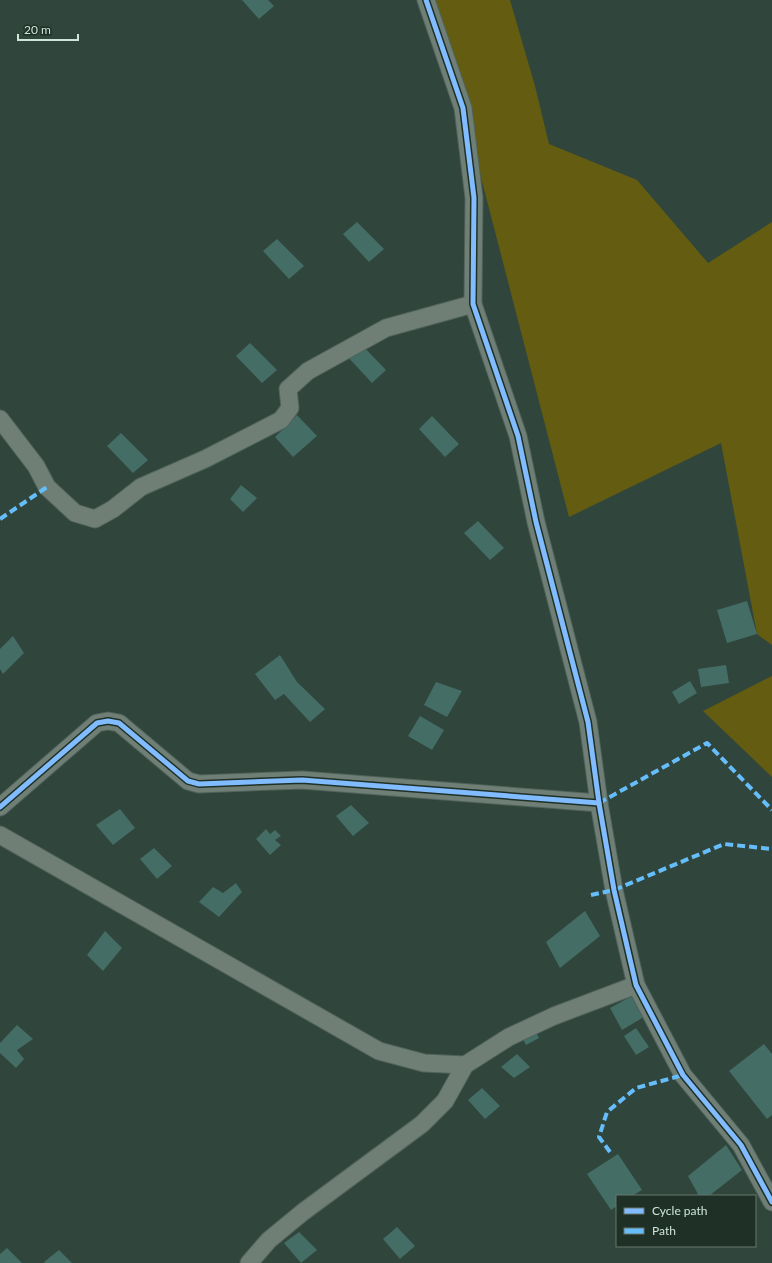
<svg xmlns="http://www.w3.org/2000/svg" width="772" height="1263" viewBox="0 0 772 1263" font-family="Lato,sans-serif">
<rect width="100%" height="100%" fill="#30453b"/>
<g fill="#645d11">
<path d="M426 0H510L535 86 549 144 637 180 708 263 772 222V645L757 634 721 443 569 517 463 108Z"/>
<path d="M772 676V777L703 711Z"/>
</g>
<g fill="#436d65">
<path d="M242 0H268L274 6 259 19Z"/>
<path d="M357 222 384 249 369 262 343 234Z"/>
<path d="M277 239 304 266 289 279 263 251Z"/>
<path d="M250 343 277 370 262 383 236 356Z"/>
<path d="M360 343 386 370 372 383 346 355Z"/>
<path d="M297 415 317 436 293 457 275 437Z"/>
<path d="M432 416 459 444 445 457 419 429Z"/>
<path d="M121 433 148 460 133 473 107 446Z"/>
<path d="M241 485 257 498 243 512 230 499Z"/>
<path d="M478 521 504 548 490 560 464 533Z"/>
<path d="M747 601 757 634 727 643 717 610Z"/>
<path d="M13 636 24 653 3 674 0 669V649Z"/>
<path d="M280 655 297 682 325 709 310 722 284 694 275 700 255 674Z"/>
<path d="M726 665 729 683 701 687 698 669Z"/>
<path d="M690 681 697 693 679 704 672 692Z"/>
<path d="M436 682 462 691 447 717 424 705Z"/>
<path d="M420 716 444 730 432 750 408 736Z"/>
<path d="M351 805 369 823 353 836 336 816Z"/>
<path d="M120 809 135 828 113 845 96 825Z"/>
<path d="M266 829 270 834 275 830 281 836 275 840 281 845 270 855 256 839Z"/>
<path d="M154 848 172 866 157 879 140 859Z"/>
<path d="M236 883 242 892 219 917 199 902 213 887 223 893Z"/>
<path d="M585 911 600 936 560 968 546 942Z"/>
<path d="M105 931 122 948 103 971 87 955Z"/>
<path d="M632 996 644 1017 622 1030 610 1008Z"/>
<path d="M17 1025 33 1039 17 1050 24 1059 16 1068 0 1053V1043Z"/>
<path d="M534 1028 539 1038 526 1045 521 1035Z"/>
<path d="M636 1028 649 1047 636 1055 624 1036Z"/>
<path d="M764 1044 772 1054V1115L767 1119 729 1071Z"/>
<path d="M517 1054 530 1067 514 1078 501 1067Z"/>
<path d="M482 1088 500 1106 485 1119 468 1100Z"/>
<path d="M726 1145 742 1170 709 1196H699L688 1176Z"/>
<path d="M618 1154 642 1190 632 1196H617V1206L611 1210 587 1174Z"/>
<path d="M397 1227 415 1246 400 1259 383 1239Z"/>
<path d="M299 1232 317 1250 301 1263 284 1243Z"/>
<path d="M7 1248 22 1263H0V1254Z"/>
<path d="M59 1250 72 1263H45L44 1262Z"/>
</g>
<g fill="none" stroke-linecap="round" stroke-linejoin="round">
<defs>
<g id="street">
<path d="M426 0 463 108 474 198 473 304 518 436 536 522 588 722 599 803 614 890 636 985 683 1075 741 1145 772 1202"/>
<path d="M0 419 36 466 47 487 75 513 95 519 113 509 141 487 205 459 281 420 290 408 288 389 308 371 386 328 473 304"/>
<path d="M0 807 97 723 108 721 119 723 188 781 199 784 302 780 599 803"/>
<path d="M0 835 379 1051 424 1063 465 1065"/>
<path d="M249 1263 269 1240 303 1212 422 1124 445 1101 465 1065 509 1037 554 1016 636 985"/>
</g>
</defs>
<use href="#street" stroke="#50625a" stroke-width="19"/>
<use href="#street" stroke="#6f7f76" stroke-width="17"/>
<g stroke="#66bdfb" stroke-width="4" stroke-dasharray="8 4" stroke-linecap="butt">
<path d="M0 519 47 487"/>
<path d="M599 803 707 743 772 810"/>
<path d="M591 895 614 890 724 844 772 849"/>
<path d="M610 1152 599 1137 607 1112 636 1088 683 1075"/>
</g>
<defs>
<g id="cycleway">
<path d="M426 0 463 108 474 198 473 304 518 436 536 522 588 722 599 803 614 890 636 985 683 1075 741 1145 772 1202"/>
<path d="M0 807 97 723 108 721 119 723 188 781 199 784 302 780 599 803"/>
</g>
</defs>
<use href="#cycleway" stroke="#1f3027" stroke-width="8"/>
<use href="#cycleway" stroke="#80bcff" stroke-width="5"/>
</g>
<rect x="616" y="1195" width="140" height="52" fill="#1f3027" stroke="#66786f"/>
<rect x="624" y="1208" width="20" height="6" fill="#80bcff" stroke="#66786f"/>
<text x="652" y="1215" font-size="12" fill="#d0e5da">Cycle path</text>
<rect x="624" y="1228" width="20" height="6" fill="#66bdfb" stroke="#66786f"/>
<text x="652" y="1235" font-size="12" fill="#d0e5da">Path</text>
<path d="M18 34v6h60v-6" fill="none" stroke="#d0e5da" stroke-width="2"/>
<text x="24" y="34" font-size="12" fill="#d0e5da" stroke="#1f3027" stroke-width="3" paint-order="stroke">20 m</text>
</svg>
